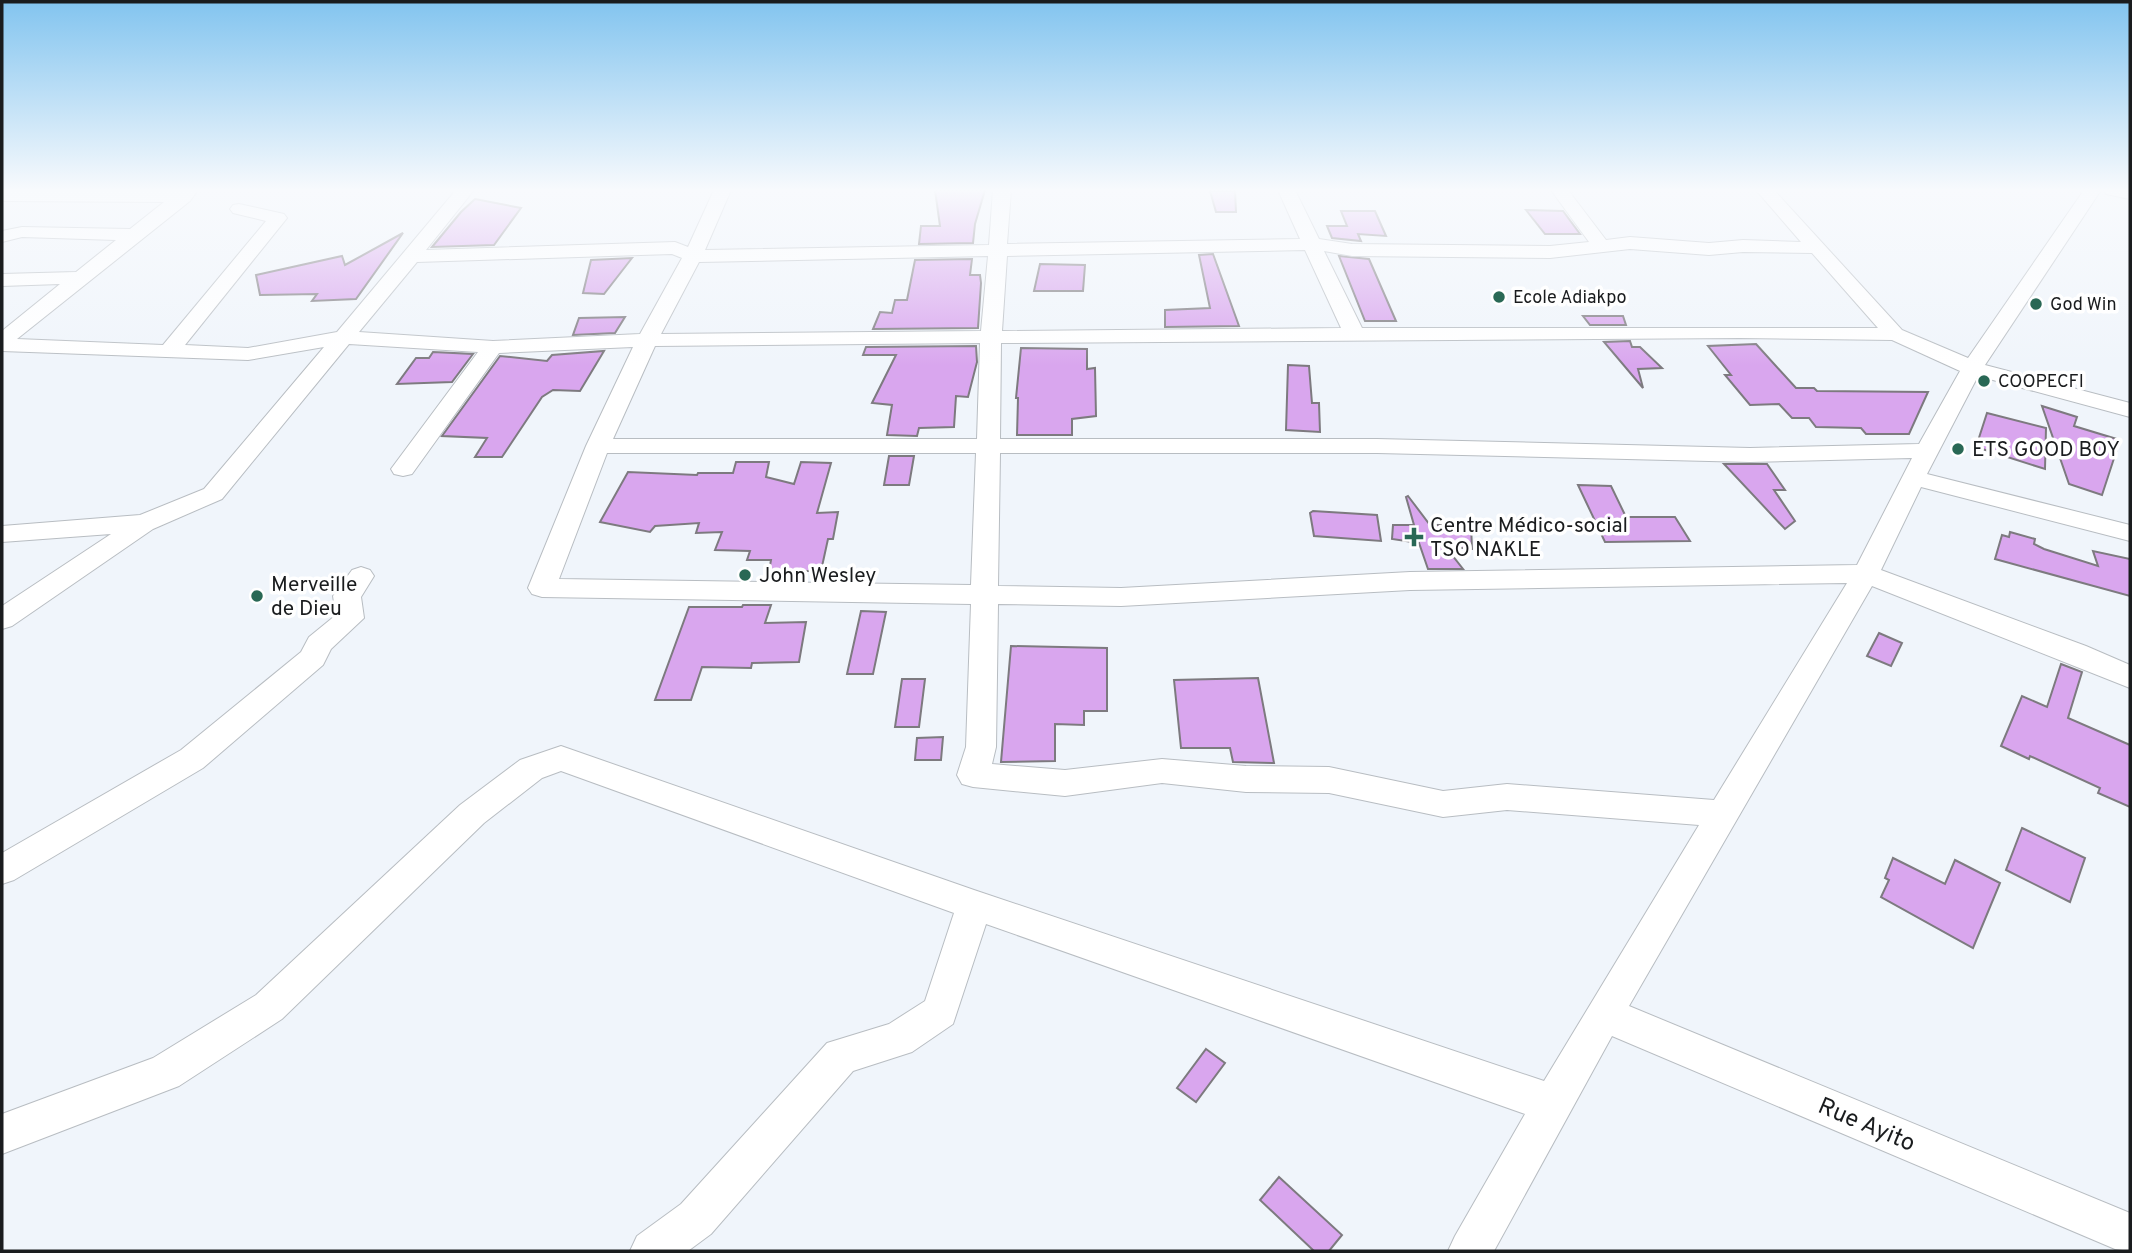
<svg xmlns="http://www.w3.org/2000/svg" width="2132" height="1253" viewBox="0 0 2132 1253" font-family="Overpass,sans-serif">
<rect width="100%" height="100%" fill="#f0f5fb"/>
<g fill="#d9a6ee" stroke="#7d7a7f" stroke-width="2">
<path d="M935 190H985L975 224 973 243 919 244 921 226H940Z"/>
<path d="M1210 191H1235L1236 212H1216Z"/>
<path d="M475 199 521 208 494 245 432 247 461 212Z"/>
<path d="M1526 210 1563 211 1580 234H1545Z"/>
<path d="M1341 211H1375L1386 236 1358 234 1361 241 1332 238 1327 226H1347Z"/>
<path d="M403 233 356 299 312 301 317 294 260 295 256 275 342 256 345 265Z"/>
<path d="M1213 254 1239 326 1165 327V310L1210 308 1199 255Z"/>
<path d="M1339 256 1369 259 1396 321H1365Z"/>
<path d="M632 258 604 294 583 293 591 260Z"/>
<path d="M972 259 970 275H980L981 283 978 328 873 329 880 312 892 313 895 300H907L915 260Z"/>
<path d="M1040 264 1085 265 1083 291H1034Z"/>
<path d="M1583 316H1623L1626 325H1590Z"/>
<path d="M625 317 615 333 573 335 579 318Z"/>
<path d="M1630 341 1632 347H1640L1662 368 1638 369 1643 388 1604 342Z"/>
<path d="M1756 344 1796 388H1814L1817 391 1928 392 1909 434H1866L1861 428 1816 427 1809 418H1792L1779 404 1750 405 1725 375H1731L1708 346Z"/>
<path d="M976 346 977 362 968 397 956 396 954 427 919 428 917 436 887 435 892 405 872 403 896 355H863L866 347Z"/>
<path d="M1021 348 1087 349V369L1095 368 1096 416 1072 419V435H1017L1018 398H1016Z"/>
<path d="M604 351 580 391 553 390 542 397 502 457H475L487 438 442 436 500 356 547 361 552 355Z"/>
<path d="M433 352 473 354 452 382 397 384 416 358H429Z"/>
<path d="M1288 365 1309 366 1312 403H1319L1320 432 1286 430Z"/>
<path d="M2042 406 2077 417 2074 426 2120 440 2102 495 2069 484Z"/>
<path d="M1987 413 2046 428 2045 469 1976 447Z"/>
<path d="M889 456H914L909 485H884Z"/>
<path d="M736 462H769L766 477 794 484 801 462 831 463 817 513 838 512 833 539H828L821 571H769L771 560H747L750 551 715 550 722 532 696 533 699 523 655 526 650 532 600 522 628 472 697 475 698 473H733Z"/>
<path d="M1724 464H1767L1785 490H1774L1795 521 1785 529Z"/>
<path d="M1578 485 1611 486 1626 517H1675L1690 541 1605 542Z"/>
<path d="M1408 496 1430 525H1471L1472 549 1445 546 1463 569H1428L1419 543 1392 539 1393 525H1414L1406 497Z"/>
<path d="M1313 511 1377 515 1381 541 1314 536 1310 513Z"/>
<path d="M2010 532 2035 539 2034 544 2044 549 2098 566 2093 551 2130 559V596L1995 559 2002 535 2009 537Z"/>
<path d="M743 605H771L765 623 806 622 799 662 752 663 751 668 702 667 691 700H655L689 607H742Z"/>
<path d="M861 611 886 612 873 674H847Z"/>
<path d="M1879 633 1902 643 1891 666 1867 656Z"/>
<path d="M1011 646 1107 648V711H1084V725L1055 724V761L1001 762Z"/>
<path d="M2061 664 2082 672 2068 718 2130 745V807L2098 793 2100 788 2030 756 2029 759 2001 746 2022 696 2047 707Z"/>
<path d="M1258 678 1274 763 1233 762 1230 748H1181L1174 680Z"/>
<path d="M902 679H925L919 727H895Z"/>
<path d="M943 737 941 760H915L917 738Z"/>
<path d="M2022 828 2085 858 2070 902 2006 870Z"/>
<path d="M1893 858 1945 884 1955 860 2000 883 1973 948 1881 897 1889 880 1885 878Z"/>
<path d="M1206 1049 1225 1063 1196 1102 1177 1088Z"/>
<path d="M1279 1177 1342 1235 1329 1251H1314L1260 1200Z"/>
</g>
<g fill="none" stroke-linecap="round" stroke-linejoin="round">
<defs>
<g id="minor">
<path d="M179 190H198L190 201 17 339 163 345 266 221 233 213 230 209 233 205 239 204 284 214 287 218 185 345 248 348 337 332 456 190H474L426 250 675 242 688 247 714 190H731L705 250 989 245 993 190H1011L1007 244 1300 239 1278 190H1295L1319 239 1352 244 1550 246 1589 242 1551 190H1568L1606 240 1630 237 1709 243 1743 240 1801 242 1756 190H1774L1902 330 1968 358 2084 190H2101L1985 365 2130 403V417L1978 376 1927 474 2130 525V541L1921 487 1881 570 2086 646 2130 665V688L1872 586 1629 1006 2130 1213V1251L2115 1249 1612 1036 1494 1251H1448L1455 1236 1525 1114 986 924 953 1024 912 1052 853 1071 711 1234 688 1251H630L637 1236 681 1204 827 1043 889 1024 925 1001 954 913 561 771 542 778 484 823 282 1019 179 1086 2 1154V1114L153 1058 256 995 460 805 520 760 561 746 974 890 1544 1081 1699 825 1507 810 1443 817 1329 793 1246 792 1162 783 1065 796 973 787 962 784 957 775 966 747 971 604 542 597 532 594 528 588 586 446 633 347 499 353 412 474 403 476 394 474 391 469 478 352 349 344 222 499 153 529 12 626 2 629V606L111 534 2 542V526L140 515 204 489 324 347 248 360 2 351V331L60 284 2 286V274L76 272 116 240 22 237 2 242V231L22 227 130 229 164 202 2 201V191ZM1630 249 1709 255 1743 252 1812 253 1878 328H1362L1324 251 1352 256 1550 258ZM1305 250 1341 328 1002 331 1007 256ZM672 254 682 258 640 334 493 341 359 332 417 262ZM988 256 981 331 661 334 699 262ZM1740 338 1892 340 1960 371 1919 444 1750 448 1377 439H1000L1001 343ZM980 343 977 439H613L655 346ZM607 453H976L971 585 559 579ZM1000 453H1377L1750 462 1912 458 1857 565 1410 572 1121 588 998 586ZM1847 583 1714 800 1507 784 1443 791 1329 767 1246 766 1162 759 1065 770 992 764 996 747 998 604 1121 606 1410 590Z"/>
<path d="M2104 190H2130V199L2106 194Z"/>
<path d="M361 567 370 570 374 576 361 597 364 618 331 649 323 665 203 768 14 880 2 884V853L181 750 301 652 309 637 336 615 333 596 352 570Z"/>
</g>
</defs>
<use href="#minor" stroke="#b8bdc2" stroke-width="2"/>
<use href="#minor" fill="#fff" fill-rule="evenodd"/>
</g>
<linearGradient id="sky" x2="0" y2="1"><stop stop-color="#82c4ef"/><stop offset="0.52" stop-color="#f8fafd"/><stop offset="1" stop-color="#f8fafd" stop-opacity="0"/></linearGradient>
<rect width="2132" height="366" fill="url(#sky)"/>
<g fill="#296855" stroke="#fff" stroke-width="2.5">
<circle cx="1499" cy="297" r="7"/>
<circle cx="2036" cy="304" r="7"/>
<circle cx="1984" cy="381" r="7"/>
<circle cx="1958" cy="449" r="7"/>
<path d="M1410.5 526.5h7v7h7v7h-7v7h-7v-7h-7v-7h7z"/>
<circle cx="745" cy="575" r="7"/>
<circle cx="257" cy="596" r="7"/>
</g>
<g text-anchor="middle" stroke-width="7" stroke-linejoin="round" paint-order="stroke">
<g font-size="18" fill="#1a1c1e" stroke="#fff" text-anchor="start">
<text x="1513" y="303">Ecole Adiakpo</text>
<text x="2050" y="310">God Win</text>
<text x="1998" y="387">COOPECFI</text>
</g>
<g font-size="21" fill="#1a1c1e" stroke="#fff" text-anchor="start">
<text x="1972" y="456">ETS GOOD BOY</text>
<text x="1430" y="532">Centre Médico-social<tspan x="1430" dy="24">TSO NAKLE</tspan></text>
<text x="759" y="582">John Wesley</text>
<text x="271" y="591">Merveille<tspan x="271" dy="24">de Dieu</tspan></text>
</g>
<g font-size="24" fill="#1a1c1e" stroke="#fff">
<text transform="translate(1867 1124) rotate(23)" y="8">Rue Ayito</text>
</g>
</g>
<rect width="2132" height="1253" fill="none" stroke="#1a1c1e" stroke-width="7"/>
</svg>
